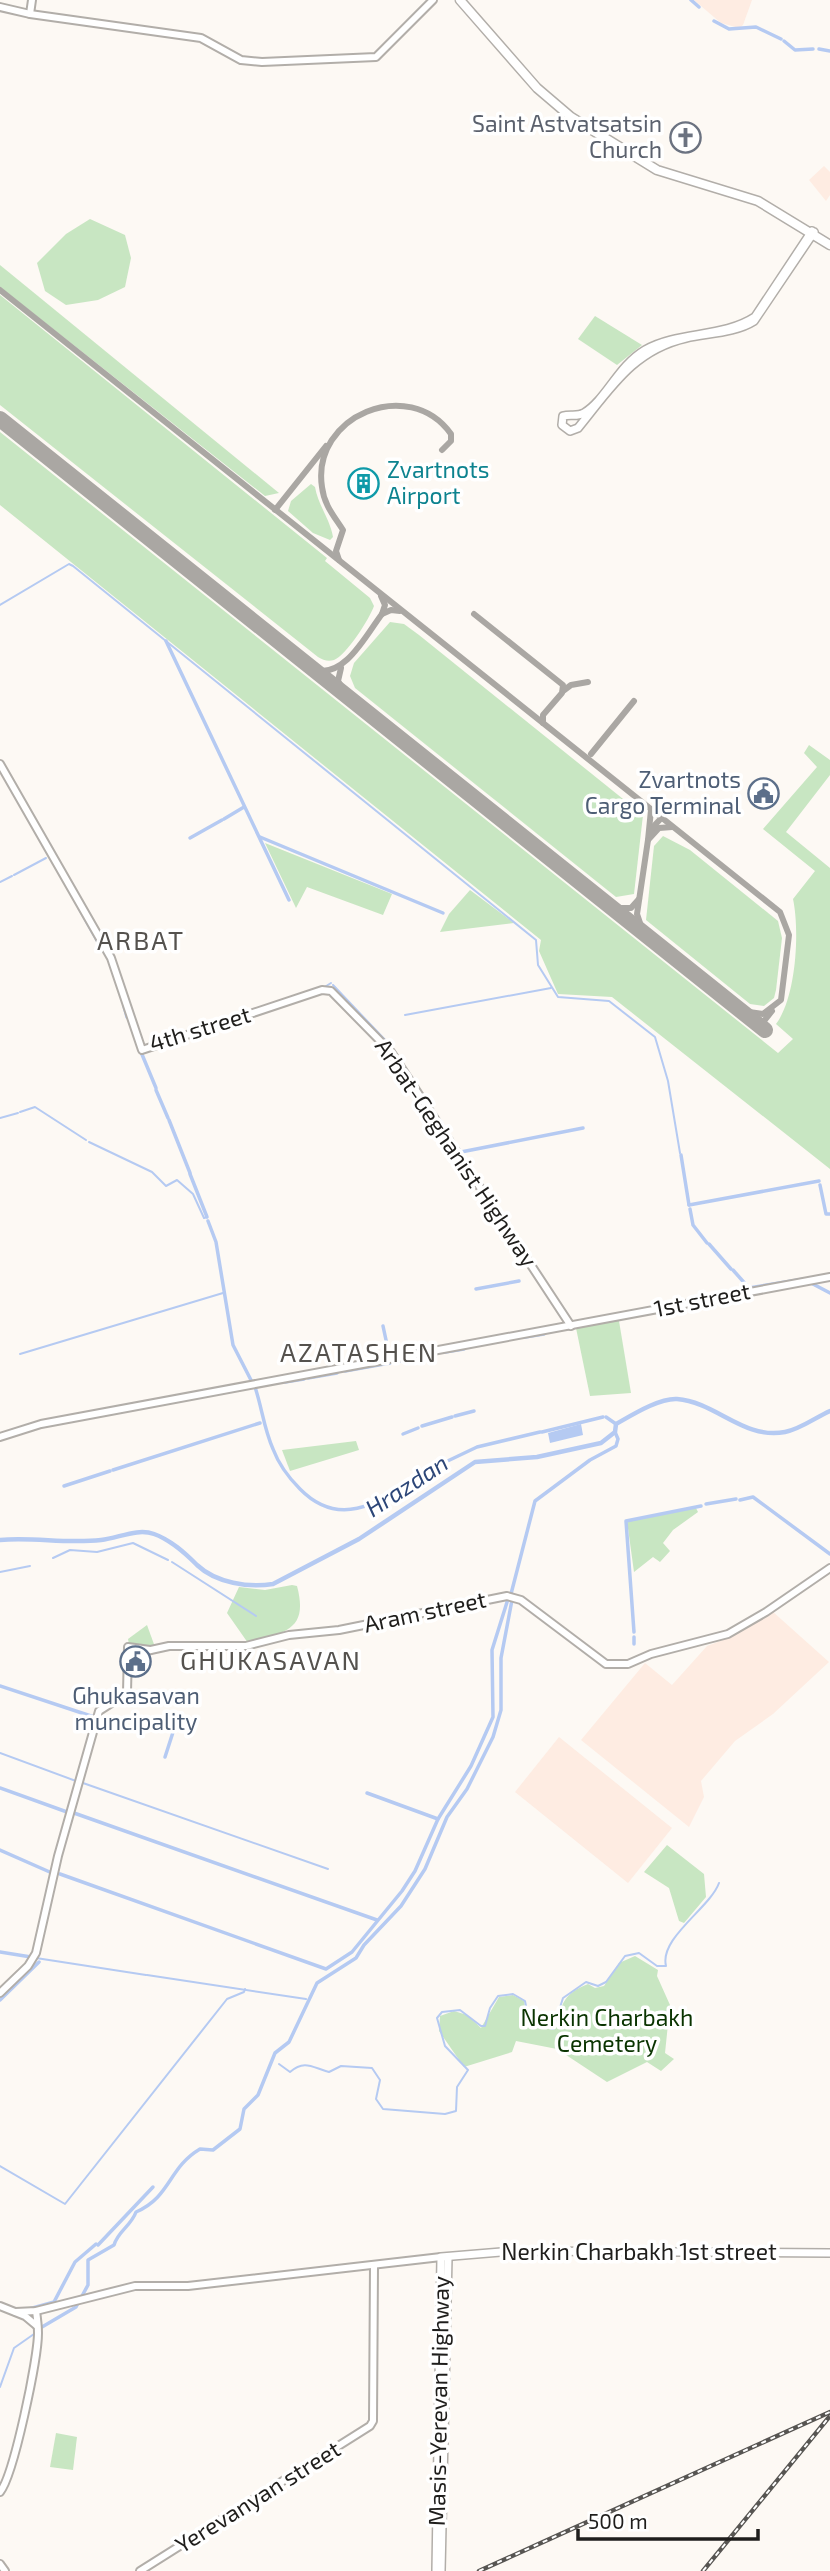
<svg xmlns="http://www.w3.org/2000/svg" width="830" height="2571" viewBox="0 0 830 2571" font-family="'Exo 2',sans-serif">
<rect width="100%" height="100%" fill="#fdf9f4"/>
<g fill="#feece2">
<path d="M694 0H752L743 25 739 28 721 23Z"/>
<path d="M824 166 830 172V195L826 201 809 180Z"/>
<path d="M772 1611 829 1662 773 1714 735 1741 701 1781 704 1797 689 1827 581 1740 645 1663 672 1685 707 1646 731 1637Z"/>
<path d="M559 1737 672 1828 628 1883 515 1792Z"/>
</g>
<g fill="#c8e6c2">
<path d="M90 219 125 235 131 258 125 287 98 300 66 305 45 291 37 263 66 234Z"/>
<path d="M0 265 279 493 265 496 0 287Z"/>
<path d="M0 295 327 558 325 561 370 598 374 606C370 618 346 656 334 660 328 662 323 660 318 657L0 405Z"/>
<path d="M595 316 642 345 617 365 578 339Z"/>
<path d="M0 432 778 1053 793 1039 776 1024C796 998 800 932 793 899L815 871 763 829 817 767 804 753 809 745 830 760V775L786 832 830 868V1169L612 997 558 994 539 951 541 940 0 505Z"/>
<path d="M311 484 315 487C318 505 330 519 333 537L330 540 313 533 288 511 291 501Z"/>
<path d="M390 622 404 624 419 635 643 815 634 894 616 897 355 688 350 676 354 663Z"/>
<path d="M663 836 690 850 778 921 782 938 776 990 774 998 764 1006 750 1004 646 920 654 846Z"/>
<path d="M265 843 392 894 383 915 307 887 296 908Z"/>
<path d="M470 890 514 923 440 932 449 914Z"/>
<path d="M609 1320 619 1321 631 1393 590 1396 576 1328Z"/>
<path d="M356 1441 359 1450 290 1471 282 1450Z"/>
<path d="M696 1508 698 1512 673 1530 663 1543 670 1551 660 1562 653 1557 634 1572 627 1521Z"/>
<path d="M292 1585 297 1586C309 1631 284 1632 248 1643L227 1613 239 1587 265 1590Z"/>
<path d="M147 1625 155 1647 129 1644 128 1639Z"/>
<path d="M667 1845 704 1874 706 1897 684 1923 679 1921 669 1888 644 1872Z"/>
<path d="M635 1956 658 1970 657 1976 670 2005 665 2053 674 2059 661 2071 647 2062 607 2082 557 2049 516 2041 512 2052 464 2067 439 2031 440 2016 454 2011 467 2015 481 2028 499 1997 513 1995 524 2001 528 2025 558 2027C560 2003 565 1993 588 1984L595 1988 604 1986 619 1963Z"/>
<path d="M56 2433 77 2437 73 2470 50 2467Z"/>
</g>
<path fill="#b5caf2" d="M581 1424 583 1435 550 1443 548 1433Z"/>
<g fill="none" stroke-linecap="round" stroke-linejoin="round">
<g stroke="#b5caf2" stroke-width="2">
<path d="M0 605 69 564 73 566 536 940 538 965 558 997 609 1001 655 1037 668 1081 680 1153"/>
<path d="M14 875 46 858"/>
<path d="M0 882 12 876"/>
<path d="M333 985 389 1044"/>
<path d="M323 988 331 983"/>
<path d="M405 1015 551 988"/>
<path d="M20 1112 35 1107 86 1140"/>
<path d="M0 1118 18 1113"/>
<path d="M89 1142 152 1172 166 1186 177 1180 193 1194 204 1218 207 1217"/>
<path d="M20 1354 223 1293"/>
<path d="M238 1390 251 1388"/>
<path d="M53 1558 70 1550 97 1552 133 1543 168 1560"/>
<path d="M172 1562 256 1616"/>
<path d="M0 1572 30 1566"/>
<path d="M0 1753 76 1781"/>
<path d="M83 1783 328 1869"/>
<path d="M36 1958 146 1975"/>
<path d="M147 1975 306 1999"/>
<path d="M279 2064 290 2072C305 2059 313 2068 329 2072L341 2066 372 2068 380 2080 376 2099 383 2109 445 2114 456 2111 457 2087 468 2070 445 2046 437 2018 442 2012 460 2010 481 2026H485L490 2008 498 1996 513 1994 525 2001 529 2021 553 2029 563 1998 586 1982 598 1986 606 1982 625 1956 639 1953 657 1966H666C659 1938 710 1908 719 1883"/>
<path d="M0 2166 65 2204 227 1999 244 1992 245 1989"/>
<path d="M0 2387 14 2348 34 2334"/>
</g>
<g stroke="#b5caf2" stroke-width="3.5">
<path d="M691 0 699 7"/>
<path d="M714 21 729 29 756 27 781 39"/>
<path d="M784 41 795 50 813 49"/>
<path d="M819 49 830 51"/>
<path d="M166 641 289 900"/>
<path d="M224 819 244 807"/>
<path d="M260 837 443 913"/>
<path d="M190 838 222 820"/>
<path d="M79 908 98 942"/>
<path d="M124 1006 127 1017"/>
<path d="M141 1052 156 1088"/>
<path d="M156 1090 168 1118"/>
<path d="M169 1120 190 1173"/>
<path d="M461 1152 583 1128"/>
<path d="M681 1155 689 1205"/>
<path d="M190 1174 207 1217"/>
<path d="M820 1185 826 1214H830"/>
<path d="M689 1205 819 1181"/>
<path d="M690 1209 693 1225 707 1243"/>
<path d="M208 1221 216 1242 233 1345 253 1384"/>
<path d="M709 1244 731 1269"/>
<path d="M733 1270 749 1288 804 1279"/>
<path d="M811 1283 830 1293"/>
<path d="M476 1289 519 1281"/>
<path d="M383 1326 389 1354"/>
<path d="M525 1337 544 1334"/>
<path d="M445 1352 464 1349"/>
<path d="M395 1362 421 1356"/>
<path d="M345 1371 390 1363"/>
<path d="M308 1378 337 1373"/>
<path d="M285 1382 304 1379"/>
<path d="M255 1387C262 1408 264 1429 273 1449 279 1465 288 1477 300 1489 345 1535 389 1494 433 1468"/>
<path d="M455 1416 474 1411"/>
<path d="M606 1417 616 1424"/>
<path d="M422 1426 452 1417"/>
<path d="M542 1432 603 1417"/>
<path d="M403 1434 418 1428"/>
<path d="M435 1467 477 1447 540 1432"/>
<path d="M113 1470 260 1423"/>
<path d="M64 1486 110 1471"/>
<path d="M740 1500 753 1497 830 1554"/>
<path d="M706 1504 736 1499"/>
<path d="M511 1594 535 1501 590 1460 616 1446 618 1439 615 1432"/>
<path d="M382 1625 413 1618"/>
<path d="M634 1632 626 1521 701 1506"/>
<path d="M634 1637V1644"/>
<path d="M0 1686 94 1717"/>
<path d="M165 1757 176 1723"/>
<path d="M0 1788 67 1812V1815"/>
<path d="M367 1793 438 1819"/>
<path d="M74 1813 377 1920"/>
<path d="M0 1850 52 1873"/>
<path d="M60 1874 326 1969 352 1952 402 1891 415 1871 438 1819 471 1766 493 1717 492 1650 508 1599"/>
<path d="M0 1952 31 1957"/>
<path d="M0 2000 39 1962"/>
<path d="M98 2245 153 2187"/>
<path d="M29 2309 54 2302 75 2262 96 2244"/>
<path d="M42 2327 76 2307 88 2285V2260L114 2245C118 2231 131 2226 136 2212 171 2197 168 2168 200 2149L213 2150 240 2129 244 2109 258 2095 275 2053 289 2042 317 1983 356 1958 364 1945 401 1906 425 1869 447 1817 467 1789 493 1737 501 1710V1658L512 1600"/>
</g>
<path stroke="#b5caf2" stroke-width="4.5" d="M0 1540C34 1537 67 1544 101 1540 119 1538 137 1528 154 1534 171 1540 185 1553 197 1565 216 1583 249 1588 273 1584L359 1539 475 1462 537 1457 601 1443 615 1432 616 1424C632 1415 659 1398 677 1399 716 1402 744 1440 785 1432 801 1429 816 1417 830 1411"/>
<g stroke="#aaa7a3" stroke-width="6">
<path d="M0 290 780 912 789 935 781 1000 763 1014 742 1011"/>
<path d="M275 510 326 446"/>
<path d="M339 560 336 551 343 530C334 516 324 505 322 487 311 416 409 375 451 434V441L442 450"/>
<path d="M381 596 385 605 382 614 391 610 400 611"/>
<path d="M474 614 563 685 562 693 543 715V723"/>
<path d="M341 668 338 681 347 696"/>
<path d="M315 670C345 678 366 635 382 614"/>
<path d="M563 691 571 685 588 682"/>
<path d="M591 754 634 701"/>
<path d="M651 810 648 840 659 828 672 827"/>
<path d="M651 829 669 810"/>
<path d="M613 908H631L639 899"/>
<path d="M643 932 637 914 648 840"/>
<path d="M760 1026 772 1011"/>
</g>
<path stroke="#aaa7a3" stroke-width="16" d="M0 419 765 1030"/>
<defs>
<g id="secondary">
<path d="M0 7 30 14 201 38 241 60 262 62 376 57 433 0"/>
<path d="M30 14 32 0"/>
<path d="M0 764 111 958 142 1050 322 990 331 991 391 1052 571 1326"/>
<path d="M0 1437 41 1424 830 1277"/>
<path d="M128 1655 169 1646H246L289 1635 339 1630 507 1596 521 1600 606 1664H628L651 1654 728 1634 766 1612 830 1568"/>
<path d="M0 1993 28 1966 36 1953 58 1856 99 1711 127 1693 128 1647 150 1650"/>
<path d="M0 2306 25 2316 37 2326"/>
<path d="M16 2312 36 2311 135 2286H188L441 2257"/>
<path d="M0 2492C14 2475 38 2358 38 2333 38 2326 37 2318 36 2311"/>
<path d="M0 2564 5 2571"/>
<path d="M140 2571 370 2426 373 2421 374 2266"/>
</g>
<g id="primary">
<path d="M812 231 755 317C723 338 678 331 645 350 618 366 606 400 584 413 578 417 570 414 563 416L562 425 570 431 578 428C610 389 633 350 686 338 708 333 735 333 754 321L814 232"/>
<path d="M436 2571 441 2257 514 2251 830 2253"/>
<path d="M441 2571 448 2257"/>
</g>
<path id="trunk" d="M460 0 537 88 571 117 657 170 758 201 830 245"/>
</defs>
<use href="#secondary" stroke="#b2aea9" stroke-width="10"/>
<use href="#primary" stroke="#b2aea9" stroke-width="10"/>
<use href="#trunk" stroke="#b2aea9" stroke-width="11"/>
<use href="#secondary" stroke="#fff" stroke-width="6"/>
<use href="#primary" stroke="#fff" stroke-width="7"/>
<use href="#trunk" stroke="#fff" stroke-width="8"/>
<defs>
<g id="rail">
<path d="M479 2571 830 2412"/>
<path d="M703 2571 830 2416"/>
</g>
</defs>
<use href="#rail" stroke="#575552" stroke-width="4.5"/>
<use href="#rail" stroke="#fff" stroke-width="2" stroke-dasharray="5" stroke-linecap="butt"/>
</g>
<defs>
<symbol id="church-ring" viewBox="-11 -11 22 22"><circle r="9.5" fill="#fff" stroke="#6b7280" stroke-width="1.5"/><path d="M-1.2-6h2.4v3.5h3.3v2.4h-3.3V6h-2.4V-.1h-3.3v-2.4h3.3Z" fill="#6b7280"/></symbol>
<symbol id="building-ring" viewBox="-11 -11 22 22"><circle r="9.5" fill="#fff" stroke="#0f9aa8" stroke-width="1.5"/><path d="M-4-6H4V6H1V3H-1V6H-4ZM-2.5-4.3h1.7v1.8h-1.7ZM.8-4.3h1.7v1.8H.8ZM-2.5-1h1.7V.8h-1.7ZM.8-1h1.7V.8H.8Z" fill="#0f9aa8"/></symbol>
<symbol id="civic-ring" viewBox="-11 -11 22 22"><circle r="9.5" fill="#fff" stroke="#5c6f8a" stroke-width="1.5"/><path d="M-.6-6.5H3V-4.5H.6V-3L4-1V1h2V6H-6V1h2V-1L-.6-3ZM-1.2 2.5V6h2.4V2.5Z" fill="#5c6f8a"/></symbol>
</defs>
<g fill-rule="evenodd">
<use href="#church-ring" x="668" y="120" width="35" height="35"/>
<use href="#building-ring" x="346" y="466" width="35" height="35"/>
<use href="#civic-ring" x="746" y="776" width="35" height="35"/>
<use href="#civic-ring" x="118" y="1644" width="35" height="35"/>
</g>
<g text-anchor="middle" stroke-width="7" stroke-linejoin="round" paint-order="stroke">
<g font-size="23" fill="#5b616d" stroke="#fff" text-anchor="end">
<text x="662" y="132">Saint Astvatsatsin<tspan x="662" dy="26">Church</tspan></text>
</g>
<g font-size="23" fill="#0d838f" stroke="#fff" text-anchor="start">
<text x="387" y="478">Zvartnots<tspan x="387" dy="26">Airport</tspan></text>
</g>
<g font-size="23" fill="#4e5e75" stroke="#fff" text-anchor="end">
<text x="741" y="788">Zvartnots<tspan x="741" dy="26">Cargo Terminal</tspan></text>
<text x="136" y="1704" text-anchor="middle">Ghukasavan<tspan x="136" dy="26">muncipality</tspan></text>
</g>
<g font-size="23" fill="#1f1e1c" stroke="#fff">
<text transform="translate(200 1029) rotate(-17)" y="8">4th street</text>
<text transform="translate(456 1153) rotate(56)" y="8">Arbat-Geghanist Highway</text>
<text transform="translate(702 1300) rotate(-11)" y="8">1st street</text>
<text transform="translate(425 1612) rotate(-12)" y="8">Aram street</text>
<text x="639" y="2260">Nerkin Charbakh 1st street</text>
<text transform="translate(439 2401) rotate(-89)" y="8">Masis-Yerevan Highway</text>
<text transform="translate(258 2497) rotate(-32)" y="8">Yerevanyan street</text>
</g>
<g font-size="23" fill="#0a3401" stroke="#fff">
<text x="607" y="2026">Nerkin Charbakh<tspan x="607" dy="26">Cemetery</tspan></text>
</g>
<g font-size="24" font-style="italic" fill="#2c4678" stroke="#fff">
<text transform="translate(407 1486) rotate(-33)" y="8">Hrazdan</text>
</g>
<g font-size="26" letter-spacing="2" fill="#55524e" stroke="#fff">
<text x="141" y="950">ARBAT</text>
<text x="359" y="1362">AZATASHEN</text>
<text x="271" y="1670">GHUKASAVAN</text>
</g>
</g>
<path d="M578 2529v10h180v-10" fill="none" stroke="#1f1e1c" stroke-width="3.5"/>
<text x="588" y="2529" font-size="21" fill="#1f1e1c" stroke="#ffffff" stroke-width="5" paint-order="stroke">500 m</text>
</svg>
